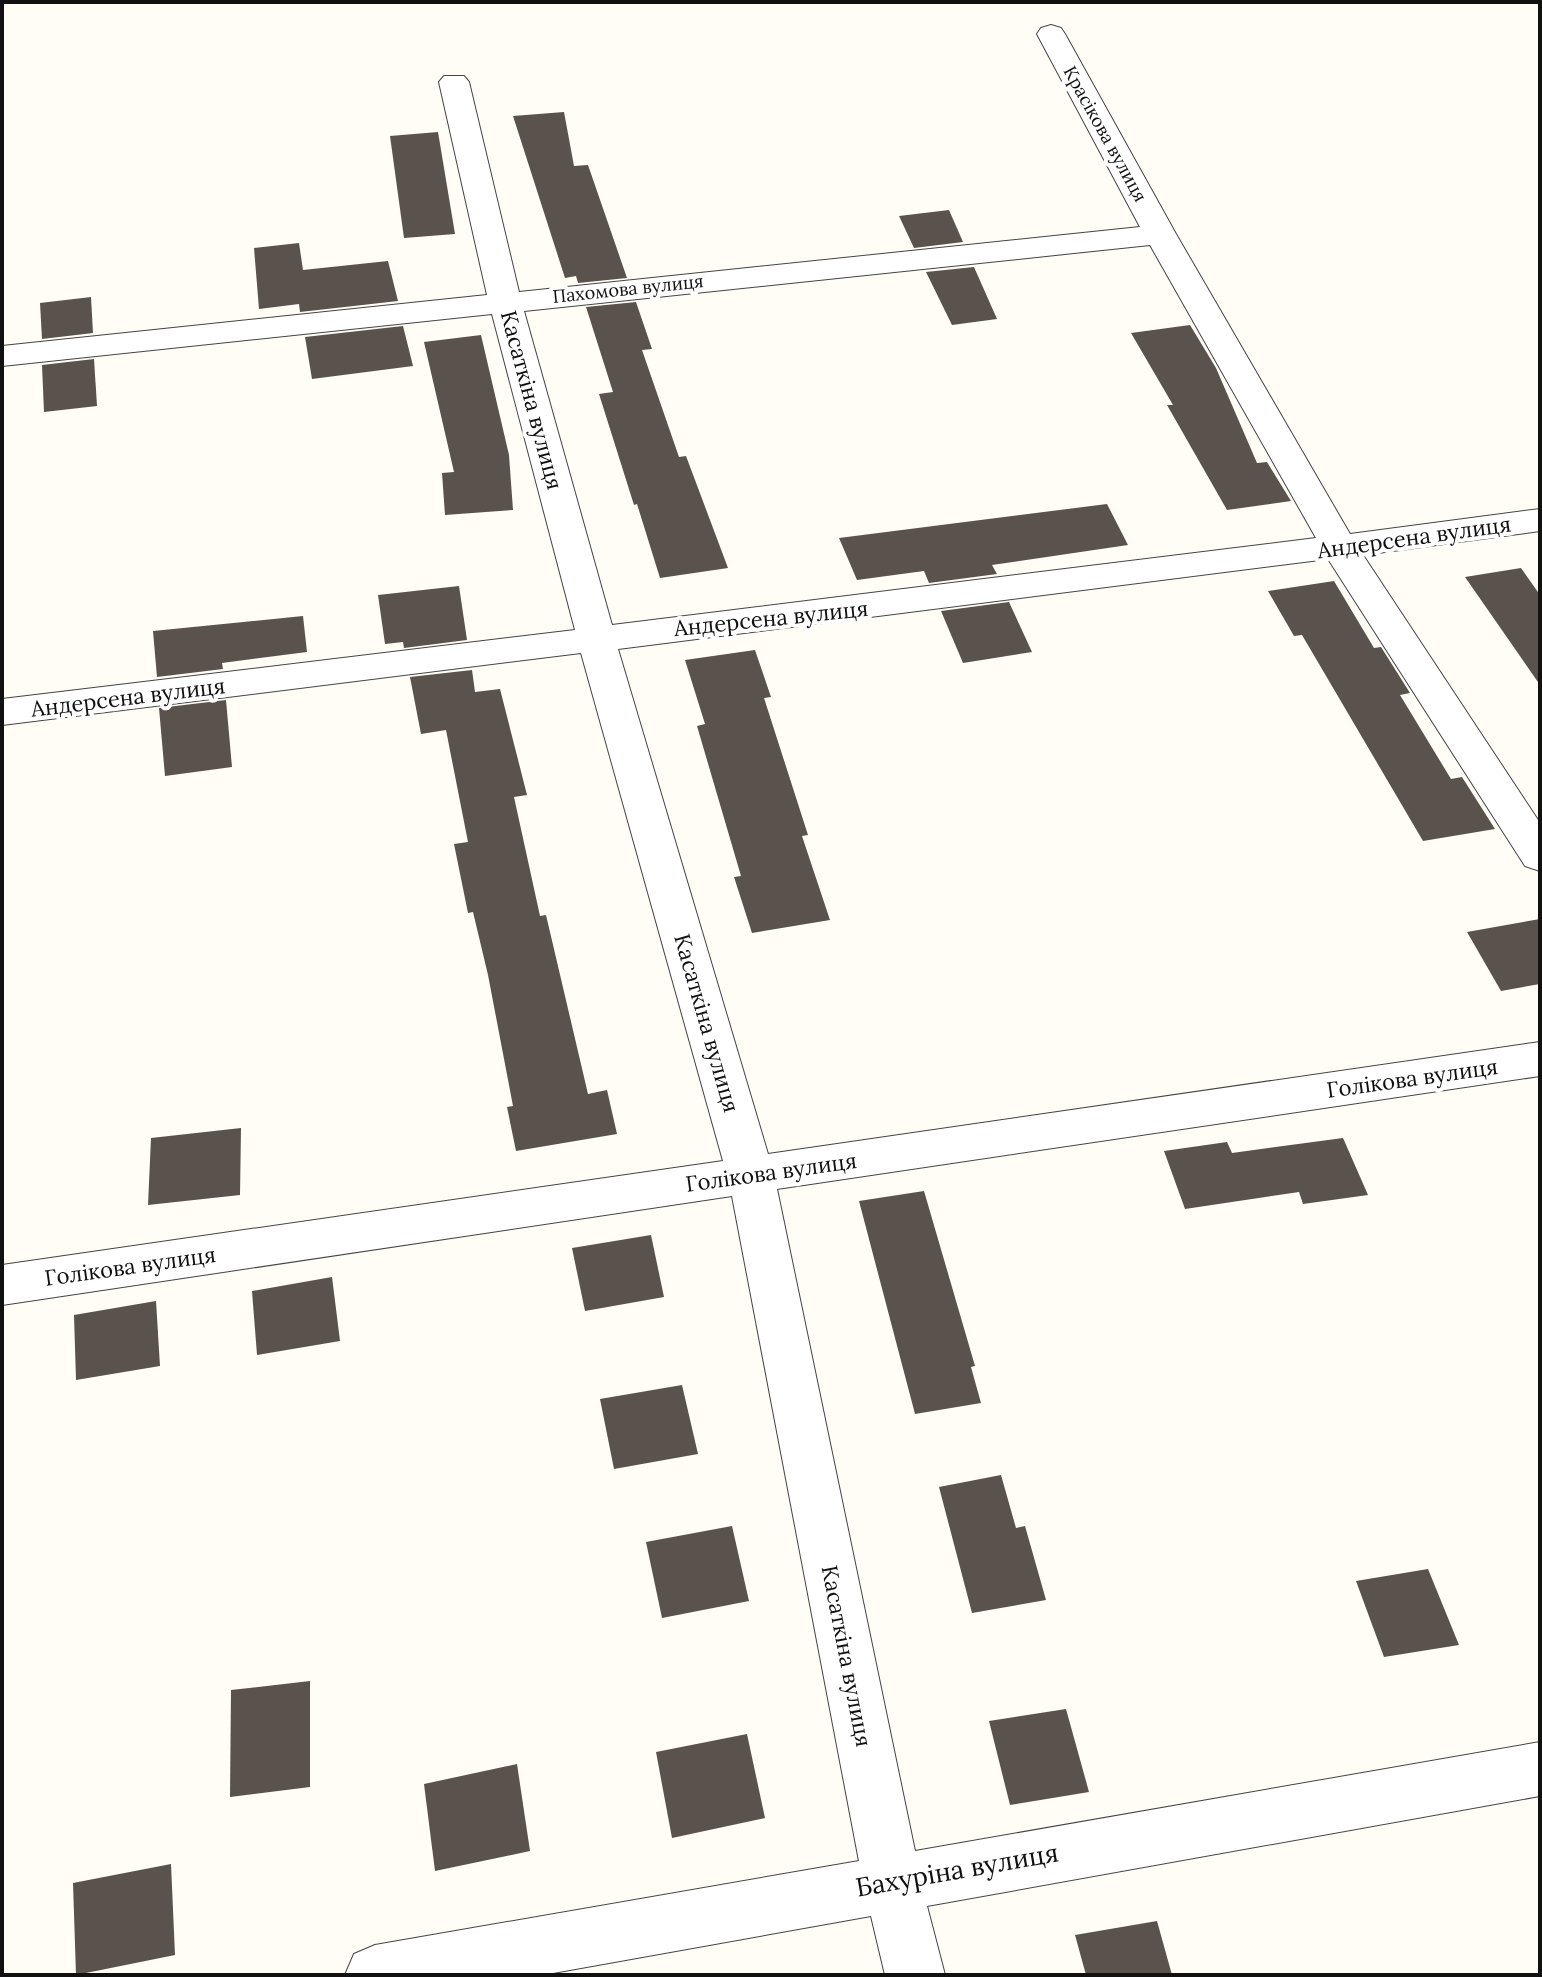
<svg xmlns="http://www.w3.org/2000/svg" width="1542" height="1977" viewBox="0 0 1542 1977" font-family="Lora,serif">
<rect width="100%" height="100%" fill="#fffdf5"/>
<g fill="#5a524d">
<path d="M564 112 574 166 588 165 627 278 578 283 576 276 565 278 513 116Z"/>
<path d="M438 132 455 234 404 238 390 136Z"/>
<path d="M949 210 963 242 914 248 899 216Z"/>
<path d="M299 243 303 270 388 261 398 301 300 312 299 304 259 309 254 248Z"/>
<path d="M974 267 997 319 952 325 926 272Z"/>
<path d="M91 297 93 333 42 339 40 303Z"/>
<path d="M636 302 652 349 642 350 679 457 686 456 728 568 660 578 637 504 634 505 599 394 613 392 586 307Z"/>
<path d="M1190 325 1216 368 1257 463 1267 462 1291 501 1227 510 1167 405H1173L1131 333Z"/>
<path d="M403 326 413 366 312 379 305 337Z"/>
<path d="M481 335 509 455 513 510 445 515 442 473 454 472 424 342Z"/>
<path d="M94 359 97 406 44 412 42 365Z"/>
<path d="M1107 504 1128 545 992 565 997 574 929 583 924 571 857 580 839 538Z"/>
<path d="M1521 568 1540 595V685L1465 577Z"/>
<path d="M1334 581 1374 648 1381 647 1410 693 1400 695 1451 779 1462 777 1495 829 1423 841 1302 635 1294 636 1268 591Z"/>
<path d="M459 586 467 640 404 648 403 642 385 644 378 595Z"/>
<path d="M1009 602 1032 652 963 663 941 611Z"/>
<path d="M303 616 307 652 222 663 223 669 157 677 153 631Z"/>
<path d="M755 650 771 697 764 698 808 835 802 836 830 920 752 933 734 877 741 876 697 726 705 724 685 660Z"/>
<path d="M472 670 475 692 500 689 527 795 514 797 540 916 546 915 588 1094 607 1090 617 1134 516 1151 507 1107 513 1106 488 975 473 912 468 913 454 844 468 842 446 730 421 734 410 677Z"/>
<path d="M226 700 232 767 165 776 159 708Z"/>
<path d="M1540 919V984L1501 991 1467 932Z"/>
<path d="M241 1128 240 1195 148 1205 151 1138Z"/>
<path d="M1343 1138 1368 1195 1303 1204 1299 1192 1185 1209 1164 1151 1227 1142 1232 1153Z"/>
<path d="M924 1191 975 1366 971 1367 981 1403 915 1414 859 1201Z"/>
<path d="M651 1235 664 1297 585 1311 572 1248Z"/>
<path d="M332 1277 340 1341 257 1355 252 1291Z"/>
<path d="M156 1301 160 1366 76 1380 74 1315Z"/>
<path d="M682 1385 698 1454 614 1469 600 1399Z"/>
<path d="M1001 1475 1016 1528 1025 1526 1046 1600 972 1613 939 1487Z"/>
<path d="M732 1526 749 1601 662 1618 646 1542Z"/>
<path d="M1428 1569 1459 1645 1384 1657 1356 1581Z"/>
<path d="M310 1681V1787L230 1797 231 1690Z"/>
<path d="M1066 1709 1089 1792 1010 1805 989 1721Z"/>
<path d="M747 1734 765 1818 672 1838 656 1752Z"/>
<path d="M517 1764 530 1851 435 1871 424 1784Z"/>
<path d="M171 1864 175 1955 76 1975 73 1883Z"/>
<path d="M1157 1921 1172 1975H1086L1075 1935Z"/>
</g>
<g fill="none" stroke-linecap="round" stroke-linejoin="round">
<defs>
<path id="minor" d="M1051 25 1061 28 1065 34 1176 234 1350 534 1540 509V531L1363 555 1540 823V871L1525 866 1328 559 618 649 768 1154 1540 1042V1076L777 1189 915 1851 1540 1742V1796L927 1906 945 1975H885L871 1916 542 1975H345L354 1954 375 1945 859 1861 732 1196 2 1305V1265L723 1161 581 653 2 725V699L575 630 492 314 2 366V346L487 295 439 82 444 76H464L469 82 519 292 1140 227 1037 34 1041 28ZM1150 245 1316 538 612 625 524 311Z"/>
</defs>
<use href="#minor" stroke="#444" stroke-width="2"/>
<use href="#minor" fill="#fff" fill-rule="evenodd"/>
</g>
<g text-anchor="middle" stroke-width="8" stroke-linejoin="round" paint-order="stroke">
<g font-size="18" fill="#111" stroke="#fff">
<text transform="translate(1105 134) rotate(61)" y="6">Красікова вулиця</text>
<text transform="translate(628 289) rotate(-6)" y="6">Пахомова вулиця</text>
</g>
<g font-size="22" fill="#111" stroke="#fff">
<text transform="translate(532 400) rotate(75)" y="8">Касаткіна вулиця</text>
<text transform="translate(1414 537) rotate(-8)" y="8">Андерсена вулиця</text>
<text transform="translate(771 618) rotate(-6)" y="8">Андерсена вулиця</text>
<text transform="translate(128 697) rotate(-7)" y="8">Андерсена вулиця</text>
<text transform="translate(707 1023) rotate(74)" y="8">Касаткіна вулиця</text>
<text transform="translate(1412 1078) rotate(-8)" y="8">Голікова вулиця</text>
<text transform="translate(771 1172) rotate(-8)" y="8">Голікова вулиця</text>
<text transform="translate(130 1266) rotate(-8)" y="8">Голікова вулиця</text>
<text transform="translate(847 1656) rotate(79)" y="8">Касаткіна вулиця</text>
</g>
<g font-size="26" fill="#111" stroke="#fff">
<text transform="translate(957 1870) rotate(-10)" y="9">Бахуріна вулиця</text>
</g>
</g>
<rect width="1542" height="1977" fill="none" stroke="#111111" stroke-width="8"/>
</svg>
